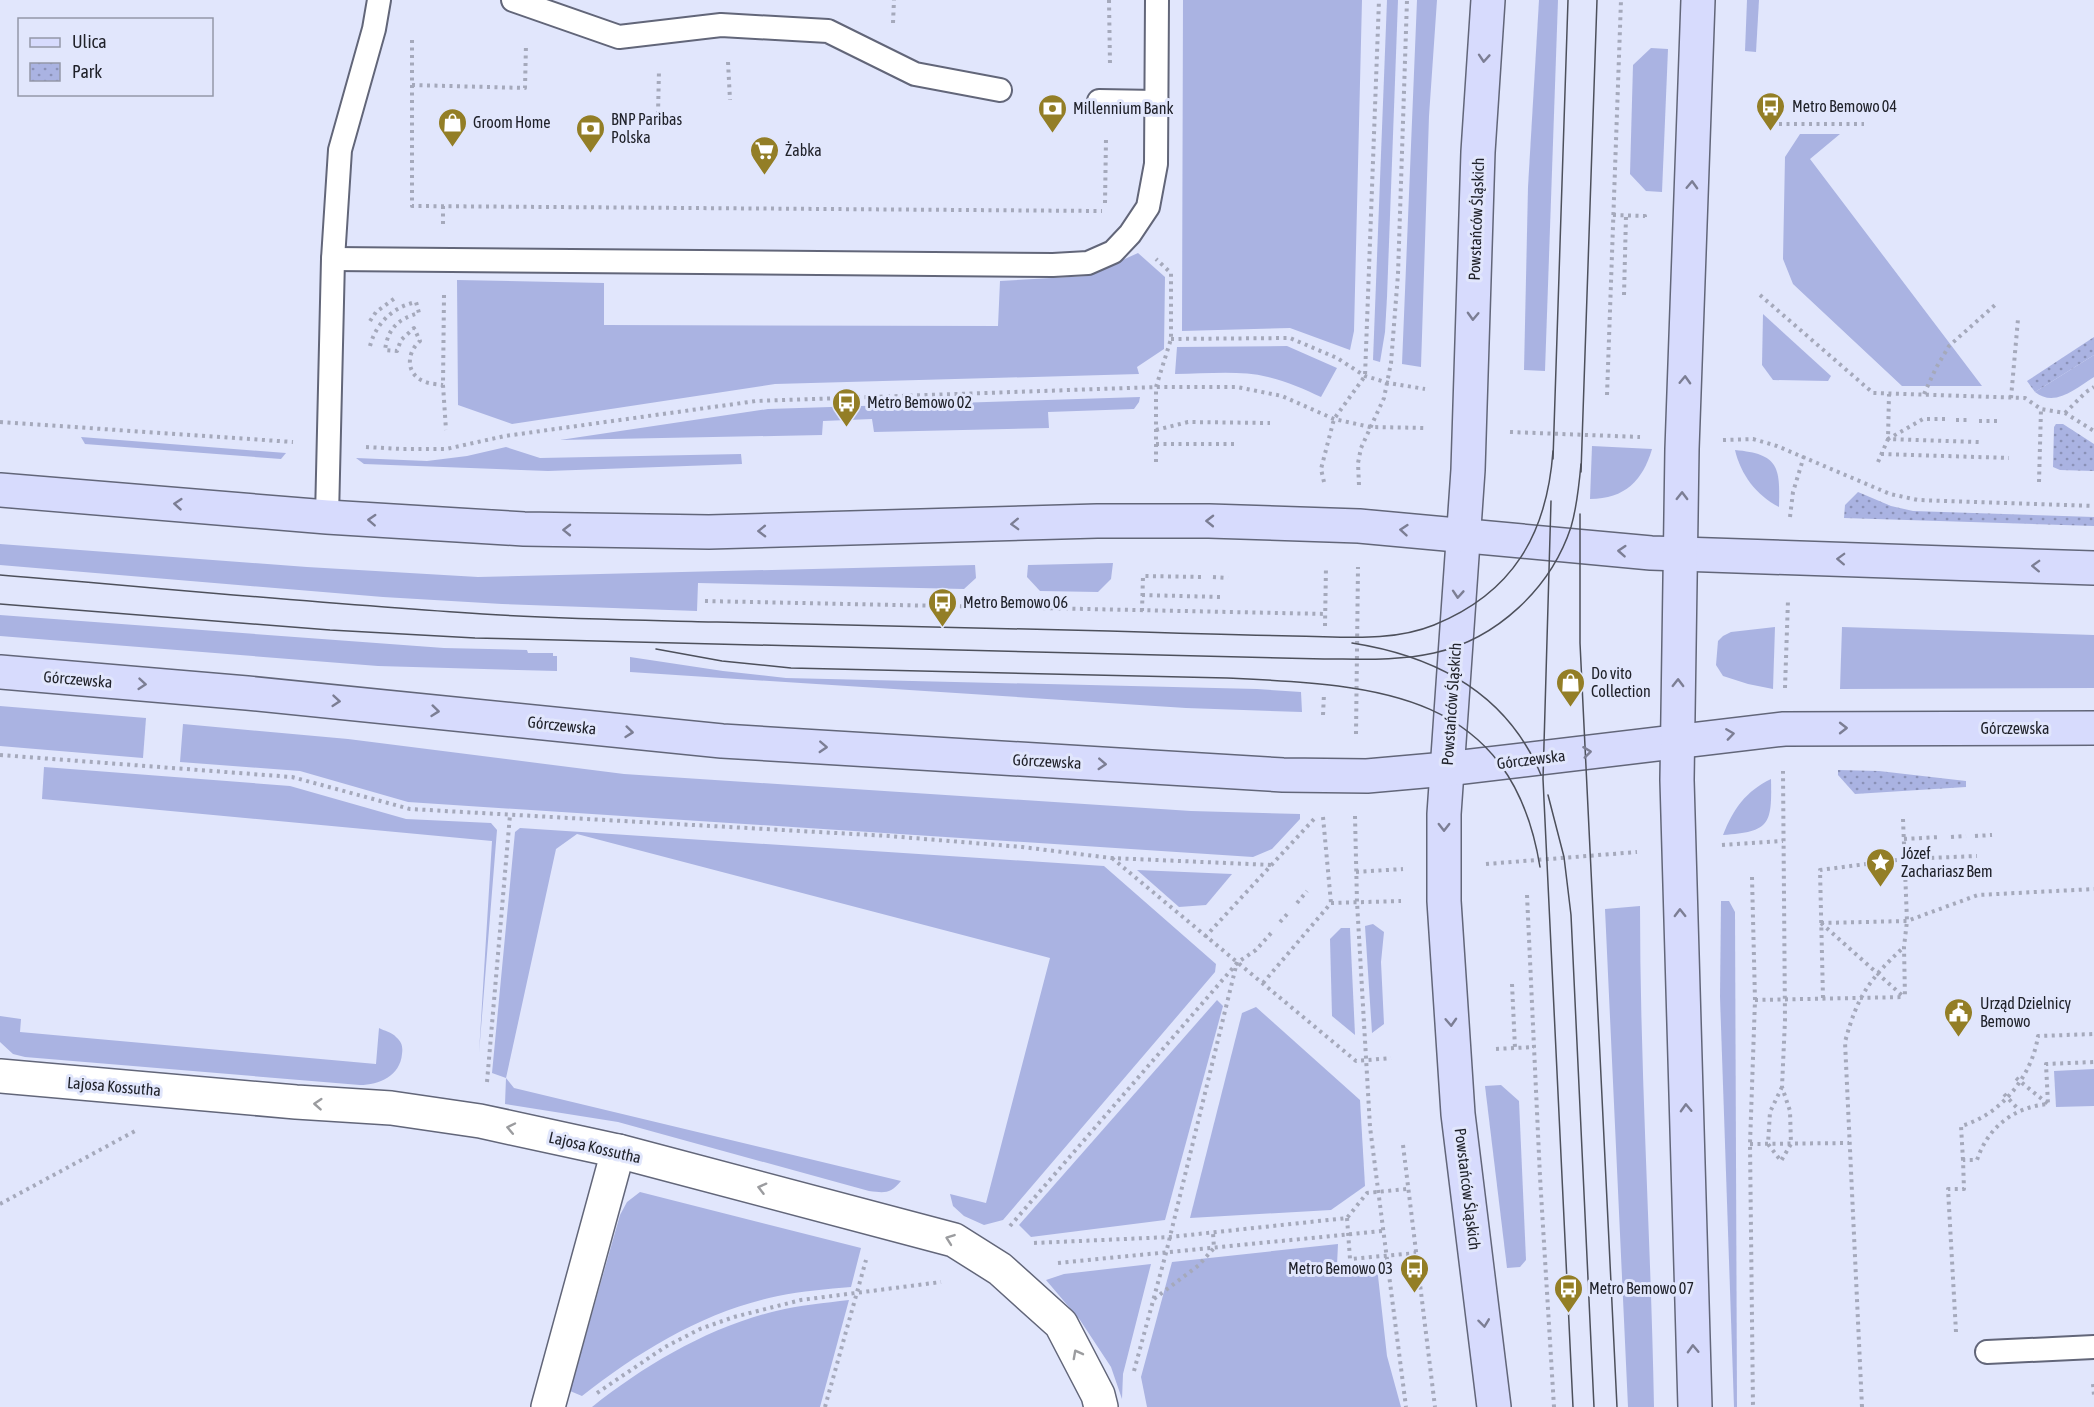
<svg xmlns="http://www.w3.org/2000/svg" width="2094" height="1407" viewBox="0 0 2094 1407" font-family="'Asap Condensed',sans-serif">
<defs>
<pattern id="park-dots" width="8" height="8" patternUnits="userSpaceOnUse" patternTransform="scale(1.5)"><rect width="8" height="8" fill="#aab3e2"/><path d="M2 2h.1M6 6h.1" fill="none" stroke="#8a91b7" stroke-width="1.8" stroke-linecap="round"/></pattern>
</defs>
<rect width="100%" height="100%" fill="#e1e6fc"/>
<g fill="#aab3e2">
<path d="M1183 0H1362L1354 331 1350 350 1290 328 1182 331Z"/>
<path d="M1387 0H1398L1387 297 1385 332 1380 362 1373 360Z"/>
<path d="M1417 0H1437L1429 116 1421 367 1402 364Z"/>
<path d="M1539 0H1558L1545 371 1524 370 1528 187Z"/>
<path d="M1747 0H1759L1756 52 1745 51Z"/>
<path d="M1651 48 1668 49 1662 192 1646 191 1630 174 1633 65Z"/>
<path d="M1800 134H1840L1810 159 1982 386H1902L1793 284 1783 259 1785 157Z"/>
<path d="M1138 253 1165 277 1164 349 1137 367 1139 374 775 384 512 424 458 405 457 280 604 283V325L998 326 1000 281 1087 276Z"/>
<path d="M1763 314 1831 376 1828 381 1773 380 1762 365Z"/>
<path d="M1287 346 1337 368 1321 397C1304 389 1286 381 1268 377 1239 370 1206 374 1175 374L1177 347Z"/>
<path d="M2094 355V377C2076 388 2055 408 2035 392Z"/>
<path d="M1140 397 1139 402 1134 409 1048 412 1049 428 874 432 872 419 823 421 822 435 560 440 768 409Z"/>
<path d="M81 437 286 453 281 459 85 444Z"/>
<path d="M1592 446 1652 449C1643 480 1625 499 1590 499Z"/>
<path d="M506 447 540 458 741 454 742 464 548 471 364 464 356 458 427 461 467 456Z"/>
<path d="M1735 450C1779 454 1780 467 1779 507 1756 495 1741 475 1735 450Z"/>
<path d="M0 544 307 567 478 577 975 565 976 578 964 589 698 583 697 611 502 604 383 597 0 565Z"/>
<path d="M1113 563 1111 579 1098 592 1040 591 1027 577 1028 565Z"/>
<path d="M0 615 444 648 527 650 528 653H553V656H557V671L378 666 0 636Z"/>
<path d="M1775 627 1773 689 1748 684 1723 676 1716 665 1718 641 1723 636 1731 632Z"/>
<path d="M1842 627 2094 635V688L1840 689Z"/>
<path d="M630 657 723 671 786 678 1257 689 1301 692 1302 712 1186 708 630 672Z"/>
<path d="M0 706 146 718 143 758 0 746Z"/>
<path d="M183 724 348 739 624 774 1191 811 1300 814V819L1272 849 1253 857 408 802 300 771 180 762Z"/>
<path d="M44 767 290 786 406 819 491 823 497 830 479 1053 492 841 42 799Z"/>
<path d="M1771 779C1772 824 1770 832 1723 835 1733 809 1746 791 1771 779Z"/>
<path d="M520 828 1104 866 1216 964 1215 972 1003 1220 984 1225 964 1216 953 1206 950 1194 986 1203 1050 958 577 834 556 849 506 1078 514 1088 901 1181C890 1194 885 1193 869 1191L618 1122 505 1104 506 1078 492 1073 515 832Z"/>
<path d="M1137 870 1232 874 1206 905 1179 907Z"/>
<path d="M1721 901H1729L1735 912 1737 1407H1734L1720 997Z"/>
<path d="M1640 906C1640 1073 1651 1240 1654 1407H1628L1605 909Z"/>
<path d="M1373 924 1384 932 1381 962 1384 1024 1372 1033 1365 926Z"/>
<path d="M1341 928H1350L1355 1035 1332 1016 1330 939Z"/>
<path d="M1217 1000 1223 1006 1165 1220 1031 1237 1019 1225Z"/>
<path d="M1256 1007 1360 1100 1365 1186 1331 1210 1190 1218 1242 1013Z"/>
<path d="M0 1016 21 1019 20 1032 376 1064 379 1028C384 1031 392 1032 396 1037 402 1042 403 1047 402 1054 400 1076 379 1085 360 1085L25 1057 13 1054 0 1042Z"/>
<path d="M2094 1069V1106L2056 1107 2054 1071Z"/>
<path d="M1501 1085 1519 1101 1526 1260 1520 1267 1507 1268 1485 1086Z"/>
<path d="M640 1192 861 1248 851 1287C827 1289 802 1291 778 1296 705 1311 639 1351 582 1396L570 1391 620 1215 627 1202Z"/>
<path d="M1338 1244 1337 1265 1377 1267 1387 1356 1401 1407H1147L1141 1377 1172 1262Z"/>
<path d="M1151 1264 1123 1374 1122 1399 1111 1367 1080 1320 1046 1280 1064 1274Z"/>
<path d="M849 1300 820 1407H592C645 1365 709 1327 776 1311 799 1305 825 1303 849 1300Z"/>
</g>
<g fill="url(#park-dots)">
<path d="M2094 337V355L2035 392 2027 381Z"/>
<path d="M2056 424H2063L2094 444V471L2060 470 2053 467 2054 427Z"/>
<path d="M1858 492 1891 506 1913 511 2094 517V526L1844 518 1845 505Z"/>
<path d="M1838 770 1879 771 1966 781V787L1855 794 1838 775Z"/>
</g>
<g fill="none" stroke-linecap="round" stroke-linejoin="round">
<defs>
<g id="service">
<path d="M513 0 619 37 721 25 828 31 915 74 1000 90"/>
<path d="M1099 101 1157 102"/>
<path d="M333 259 1053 265 1088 263 1113 252 1130 234 1148 207 1156 164 1157 0"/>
<path d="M327 517 333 259 340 150 374 29 379 0"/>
<path d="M1987 1352 2094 1347"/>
</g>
<g id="minor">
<path d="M0 1076 296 1102 391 1108 480 1121 618 1151 954 1240 1000 1269 1061 1324 1098 1395 1101 1407"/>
<path d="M548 1407 618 1151"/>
</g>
<g id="secondary">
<path d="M1488 0 1478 152 1468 470 1444 814V901L1458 1114 1494 1407"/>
<path d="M0 490 327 517 524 529 709 532 1097 521H1209L1359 526 1651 553 2094 568"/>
<path d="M0 672 247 693 722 741 1283 775 1367 776 1446 769 1784 729 2094 728"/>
<path d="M1695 1407 1677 780 1682 449 1698 0"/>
</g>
</defs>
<use href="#service" stroke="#626679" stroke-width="26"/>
<use href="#minor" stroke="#626679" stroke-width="36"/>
<use href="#secondary" stroke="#626679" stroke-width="36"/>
<g stroke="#a5a9bb" stroke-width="4" stroke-dasharray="3 4.5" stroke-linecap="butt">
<path d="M1109 0 1110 65"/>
<path d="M893 23 894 0"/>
<path d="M412 40V206L1102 211"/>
<path d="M728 62 730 100"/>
<path d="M412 85 525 88 526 44"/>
<path d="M658 114 659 70"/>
<path d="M1779 124H1864"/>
<path d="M1105 203 1106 138"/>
<path d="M443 206V225"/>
<path d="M1613 215 1645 216V219"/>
<path d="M444 295 443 385 446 430"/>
<path d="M1624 295 1626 216"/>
<path d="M1760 295 1873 393 2025 398 2041 409 2065 413 2094 431"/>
<path d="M370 321 376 312 395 298"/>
<path d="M1171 339 1290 338 1337 358 1365 376 1389 383 1425 389"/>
<path d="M370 346C376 323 393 307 416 302L419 313C398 319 388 328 385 350L397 351 401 340 414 328 420 341C407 352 405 373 423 381 429 384 437 384 443 385"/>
<path d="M1924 394 1936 368 1949 346 1996 304"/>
<path d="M1607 395 1621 0"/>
<path d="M2011 398 2018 319"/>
<path d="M2065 413 2086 392 2094 387"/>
<path d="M1945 419H1923L1888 439 1979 442"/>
<path d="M1956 420H1971"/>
<path d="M1979 421H1997"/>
<path d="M0 422 293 442"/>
<path d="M1156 430 1188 422 1270 423"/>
<path d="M1510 432 1640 437"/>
<path d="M1723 440 1753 439 1777 446 1890 494 1918 500 2094 506"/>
<path d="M1156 444H1236"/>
<path d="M366 447 402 449H446L505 436 756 401 1156 387H1237L1282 396 1334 419 1370 427 1427 428"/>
<path d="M1881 454 2009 458"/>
<path d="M1156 462V387L1171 339V273L1156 259"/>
<path d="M1878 462 1888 439 1889 394"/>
<path d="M1324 482 1321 469 1334 419 1365 376 1379 0"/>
<path d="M2039 482 2041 409"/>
<path d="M1359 485 1358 463 1361 448 1384 398 1391 363 1398 274 1407 0"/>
<path d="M1790 517 1793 492 1804 456"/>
<path d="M1213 577 1228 578"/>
<path d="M1142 595 1220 597"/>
<path d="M705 601 1326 614"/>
<path d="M1142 611 1143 576 1202 577"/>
<path d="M1325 626 1326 566"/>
<path d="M1785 688 1788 600"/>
<path d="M1323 715 1324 694"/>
<path d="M1356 734 1358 567"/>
<path d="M0 755 292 777 410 809 889 836 1022 847 1111 858 1272 865"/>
<path d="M1355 816 1357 902 1370 1127 1406 1407"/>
<path d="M1323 817 1331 903"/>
<path d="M1903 819 1907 921 1904 947 1905 997"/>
<path d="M1975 836 1992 835"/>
<path d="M1951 837 1966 836"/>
<path d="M1904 839 1940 837"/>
<path d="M1722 845 1783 841"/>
<path d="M1112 858 1356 1061 1391 1058"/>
<path d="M1486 864 1637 852"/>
<path d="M1356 872 1403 869"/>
<path d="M1906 874 1943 873"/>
<path d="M1752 877 1755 1000 1750 1144 1753 1407"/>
<path d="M1527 895 1540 1177 1554 1407"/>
<path d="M1297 903 1307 891"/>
<path d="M1280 922 1290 911"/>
<path d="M1821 923 1907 921 1978 895 2094 889"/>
<path d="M1821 923 1904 997"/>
<path d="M1205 937 1314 819"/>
<path d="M1263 983 1331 903 1401 901"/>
<path d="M1512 984 1515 1048"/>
<path d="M1823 998 1820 870 1905 859 1977 856"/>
<path d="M1755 1000 1905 997"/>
<path d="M1496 1049 1534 1047"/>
<path d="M2016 1078 2048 1104"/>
<path d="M487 1082 510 815"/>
<path d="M1782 1087 1770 1112 1768 1144 1781 1161 1791 1144 1790 1111 1782 1087 1785 1020 1783 771"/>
<path d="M2004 1094 2019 1110"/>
<path d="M1750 1144 1849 1143"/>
<path d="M1403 1145 1435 1407"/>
<path d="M1963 1160 1961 1126C2001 1115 2032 1076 2038 1036L2094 1034"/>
<path d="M0 1204 135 1131"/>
<path d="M1347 1218 1350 1259 1416 1253"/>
<path d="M1010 1226 1238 962 1256 950 1273 931"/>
<path d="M1034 1243 1170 1237 1347 1218 1367 1193 1407 1189"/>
<path d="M1058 1263 1382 1231"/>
<path d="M1154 1299 1199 1265 1214 1248 1213 1233"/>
<path d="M1956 1332 1948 1189H1964L1963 1160H1977C1988 1127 2014 1107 2048 1104L2046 1064 2094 1062"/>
<path d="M1134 1371 1166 1253 1237 962"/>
<path d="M2093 1384 2094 1395"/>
<path d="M597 1393 665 1347 700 1329 734 1317 801 1300 941 1282"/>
<path d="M825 1407 866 1260"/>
<path d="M1862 1407 1845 1042C1857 997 1869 979 1904 947"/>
</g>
<use href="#service" stroke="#fff" stroke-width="22"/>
<use href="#minor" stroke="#fff" stroke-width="33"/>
<use href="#secondary" stroke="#d7dbfd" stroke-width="33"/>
<g stroke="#4d505b" stroke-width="1.5">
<path d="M1553 459 1568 0"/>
<path d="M1581 472 1597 0"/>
<path d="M1551 501 1543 779 1573 1407"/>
<path d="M1580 514V643L1617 1407"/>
<path d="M0 575C161 588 322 604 483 614 561 619 639 620 717 622 847 625 978 628 1109 631 1170 633 1232 635 1293 636 1339 636 1390 643 1434 625 1513 593 1547 534 1553 451"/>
<path d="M0 604 330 630 475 638 1324 659C1361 659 1398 661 1434 653 1497 639 1551 588 1571 527 1577 507 1579 486 1581 464"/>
<path d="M1352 643C1435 656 1507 693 1541 775"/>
<path d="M656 649 722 661 791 668 1227 678C1374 685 1511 689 1540 867"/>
<path d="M1548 795 1564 857 1571 915 1594 1407"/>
</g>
</g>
<defs><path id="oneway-chevron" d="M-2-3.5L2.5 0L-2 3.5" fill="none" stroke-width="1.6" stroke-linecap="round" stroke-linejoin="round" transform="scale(1.5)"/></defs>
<g stroke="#7c7e94">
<use href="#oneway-chevron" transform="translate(1484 58) rotate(94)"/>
<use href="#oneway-chevron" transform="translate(1692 185) rotate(-88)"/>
<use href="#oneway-chevron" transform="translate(1473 316) rotate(92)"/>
<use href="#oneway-chevron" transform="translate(1685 380) rotate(-88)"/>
<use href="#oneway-chevron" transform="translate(1682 496) rotate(-89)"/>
<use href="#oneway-chevron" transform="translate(178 504) rotate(-175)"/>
<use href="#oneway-chevron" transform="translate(372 520) rotate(-177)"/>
<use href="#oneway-chevron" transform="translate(1210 521) rotate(-179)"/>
<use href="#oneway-chevron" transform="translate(1015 524) rotate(178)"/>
<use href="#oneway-chevron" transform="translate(567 530) rotate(-179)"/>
<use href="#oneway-chevron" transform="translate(1404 530) rotate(-175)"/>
<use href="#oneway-chevron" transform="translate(762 531) rotate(179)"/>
<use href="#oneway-chevron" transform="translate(1622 551) rotate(-176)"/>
<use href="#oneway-chevron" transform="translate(1841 559) rotate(-178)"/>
<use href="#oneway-chevron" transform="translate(2036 566) rotate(-178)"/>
<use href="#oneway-chevron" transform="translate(1458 594) rotate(94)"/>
<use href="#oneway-chevron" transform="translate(1678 683) rotate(-89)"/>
<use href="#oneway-chevron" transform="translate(142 684) rotate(5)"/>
<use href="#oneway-chevron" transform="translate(336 701) rotate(5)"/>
<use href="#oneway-chevron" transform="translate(435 711) rotate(6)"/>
<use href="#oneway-chevron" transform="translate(1843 728)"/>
<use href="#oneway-chevron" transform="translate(629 732) rotate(6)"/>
<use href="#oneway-chevron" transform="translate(1730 734) rotate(-8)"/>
<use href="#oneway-chevron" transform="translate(823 747) rotate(3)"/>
<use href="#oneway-chevron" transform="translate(1587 752) rotate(-7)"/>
<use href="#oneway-chevron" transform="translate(1102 764) rotate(3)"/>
<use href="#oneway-chevron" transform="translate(1444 827) rotate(90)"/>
<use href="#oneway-chevron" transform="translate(1680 913) rotate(-91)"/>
<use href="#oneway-chevron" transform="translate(1451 1022) rotate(87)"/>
<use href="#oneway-chevron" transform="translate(1686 1108) rotate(-92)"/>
<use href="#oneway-chevron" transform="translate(1484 1323) rotate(83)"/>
<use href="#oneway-chevron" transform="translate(1693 1349) rotate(-92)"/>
</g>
<g stroke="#9b9c9f">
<use href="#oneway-chevron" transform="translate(318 1104) rotate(-176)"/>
<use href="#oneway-chevron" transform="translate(511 1128) rotate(-168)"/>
<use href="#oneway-chevron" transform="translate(762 1188) rotate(-165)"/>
<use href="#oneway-chevron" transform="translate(950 1239) rotate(-160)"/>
<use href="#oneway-chevron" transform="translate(1077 1354) rotate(-118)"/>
</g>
<defs>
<symbol id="bus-pin" viewBox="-11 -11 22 30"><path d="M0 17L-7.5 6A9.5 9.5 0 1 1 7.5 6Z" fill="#937e26" stroke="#e1e6fc"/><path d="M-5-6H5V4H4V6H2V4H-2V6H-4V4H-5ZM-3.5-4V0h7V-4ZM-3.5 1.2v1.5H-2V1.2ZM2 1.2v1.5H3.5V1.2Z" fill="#fff"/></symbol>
<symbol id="bank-pin" viewBox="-11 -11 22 30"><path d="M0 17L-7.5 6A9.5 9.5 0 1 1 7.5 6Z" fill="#937e26" stroke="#e1e6fc"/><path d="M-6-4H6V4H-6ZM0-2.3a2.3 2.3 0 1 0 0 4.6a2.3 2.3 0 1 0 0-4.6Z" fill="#fff"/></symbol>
<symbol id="shop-pin" viewBox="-11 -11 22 30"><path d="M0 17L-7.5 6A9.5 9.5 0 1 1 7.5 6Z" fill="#937e26" stroke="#e1e6fc"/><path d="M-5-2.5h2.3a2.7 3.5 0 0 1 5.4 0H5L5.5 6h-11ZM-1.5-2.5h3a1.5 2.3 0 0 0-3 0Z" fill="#fff"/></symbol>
<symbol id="supermarket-pin" viewBox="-11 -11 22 30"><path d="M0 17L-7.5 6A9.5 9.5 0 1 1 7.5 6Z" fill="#937e26" stroke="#e1e6fc"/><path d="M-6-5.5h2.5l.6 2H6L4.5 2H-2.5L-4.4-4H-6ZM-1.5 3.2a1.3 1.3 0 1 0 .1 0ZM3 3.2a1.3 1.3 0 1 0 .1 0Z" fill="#fff"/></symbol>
<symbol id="sight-pin" viewBox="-11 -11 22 30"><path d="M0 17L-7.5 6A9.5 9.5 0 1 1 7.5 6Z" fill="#937e26" stroke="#e1e6fc"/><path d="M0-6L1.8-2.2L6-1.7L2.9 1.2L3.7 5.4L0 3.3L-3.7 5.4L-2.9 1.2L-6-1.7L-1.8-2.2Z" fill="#fff"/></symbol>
<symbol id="civic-pin" viewBox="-11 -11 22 30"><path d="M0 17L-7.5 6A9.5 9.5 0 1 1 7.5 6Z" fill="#937e26" stroke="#e1e6fc"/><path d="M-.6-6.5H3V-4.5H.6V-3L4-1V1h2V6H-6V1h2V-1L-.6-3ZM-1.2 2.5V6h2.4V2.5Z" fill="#fff"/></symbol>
</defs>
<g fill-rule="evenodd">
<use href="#bus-pin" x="1754" y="90" width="33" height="45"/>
<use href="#bank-pin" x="1036" y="92" width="33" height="45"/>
<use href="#shop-pin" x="436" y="106" width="33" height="45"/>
<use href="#bank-pin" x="574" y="112" width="33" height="45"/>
<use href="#supermarket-pin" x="748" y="134" width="33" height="45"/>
<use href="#bus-pin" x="830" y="386" width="33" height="45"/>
<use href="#bus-pin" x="926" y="586" width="33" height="45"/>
<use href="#shop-pin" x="1554" y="666" width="33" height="45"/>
<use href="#sight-pin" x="1864" y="846" width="33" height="45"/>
<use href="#civic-pin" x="1942" y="996" width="33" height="45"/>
<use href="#bus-pin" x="1398" y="1252" width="33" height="45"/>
<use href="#bus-pin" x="1552" y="1272" width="33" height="45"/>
</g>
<g text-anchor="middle" stroke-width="6" stroke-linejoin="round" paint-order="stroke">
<g font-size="16" fill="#20222a" stroke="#e1e6fc" text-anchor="start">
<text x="1792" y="112">Metro Bemowo 04</text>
<text x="1073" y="114">Millennium Bank</text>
<text x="611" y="125">BNP Paribas<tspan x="611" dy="18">Polska</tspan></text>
<text x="473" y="128">Groom Home</text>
<text x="785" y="156">Żabka</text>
<text x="867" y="408">Metro Bemowo 02</text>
<text x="963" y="608">Metro Bemowo 06</text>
<text x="1591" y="679">Do vito<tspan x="1591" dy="18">Collection</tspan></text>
<text x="1901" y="859">Józef<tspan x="1901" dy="18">Zachariasz Bem</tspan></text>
<text x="1980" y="1009">Urząd Dzielnicy<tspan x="1980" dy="18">Bemowo</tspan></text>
<text x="1393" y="1274" text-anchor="end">Metro Bemowo 03</text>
<text x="1589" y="1294">Metro Bemowo 07</text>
</g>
<g font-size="16" fill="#20222a" stroke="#e1e6fc">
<text transform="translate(1476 219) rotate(-88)" y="6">Powstańców Śląskich</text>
<text transform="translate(78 679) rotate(5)" y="6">Górczewska</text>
<text transform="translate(1451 704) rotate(-86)" y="6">Powstańców Śląskich</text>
<text transform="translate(562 725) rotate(6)" y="6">Górczewska</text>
<text x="2015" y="734">Górczewska</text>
<text transform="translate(1531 759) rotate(-7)" y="6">Górczewska</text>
<text transform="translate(1047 761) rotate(3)" y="6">Górczewska</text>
<text transform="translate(114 1086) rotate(5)" y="6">Lajosa Kossutha</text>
<text transform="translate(595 1147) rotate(13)" y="6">Lajosa Kossutha</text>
<text transform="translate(1468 1189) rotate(83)" y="6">Powstańców Śląskich</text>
</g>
</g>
<rect x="18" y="18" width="195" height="78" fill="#e1e6fc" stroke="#9498a8" stroke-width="1.5"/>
<rect x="30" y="38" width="30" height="9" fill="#d7dbfd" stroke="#9498a8" stroke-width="1.5"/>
<text x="72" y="48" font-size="18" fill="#20222a">Ulica</text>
<rect x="30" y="63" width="30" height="18" fill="url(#park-dots)" stroke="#9498a8" stroke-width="1.5"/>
<text x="72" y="78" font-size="18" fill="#20222a">Park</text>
</svg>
